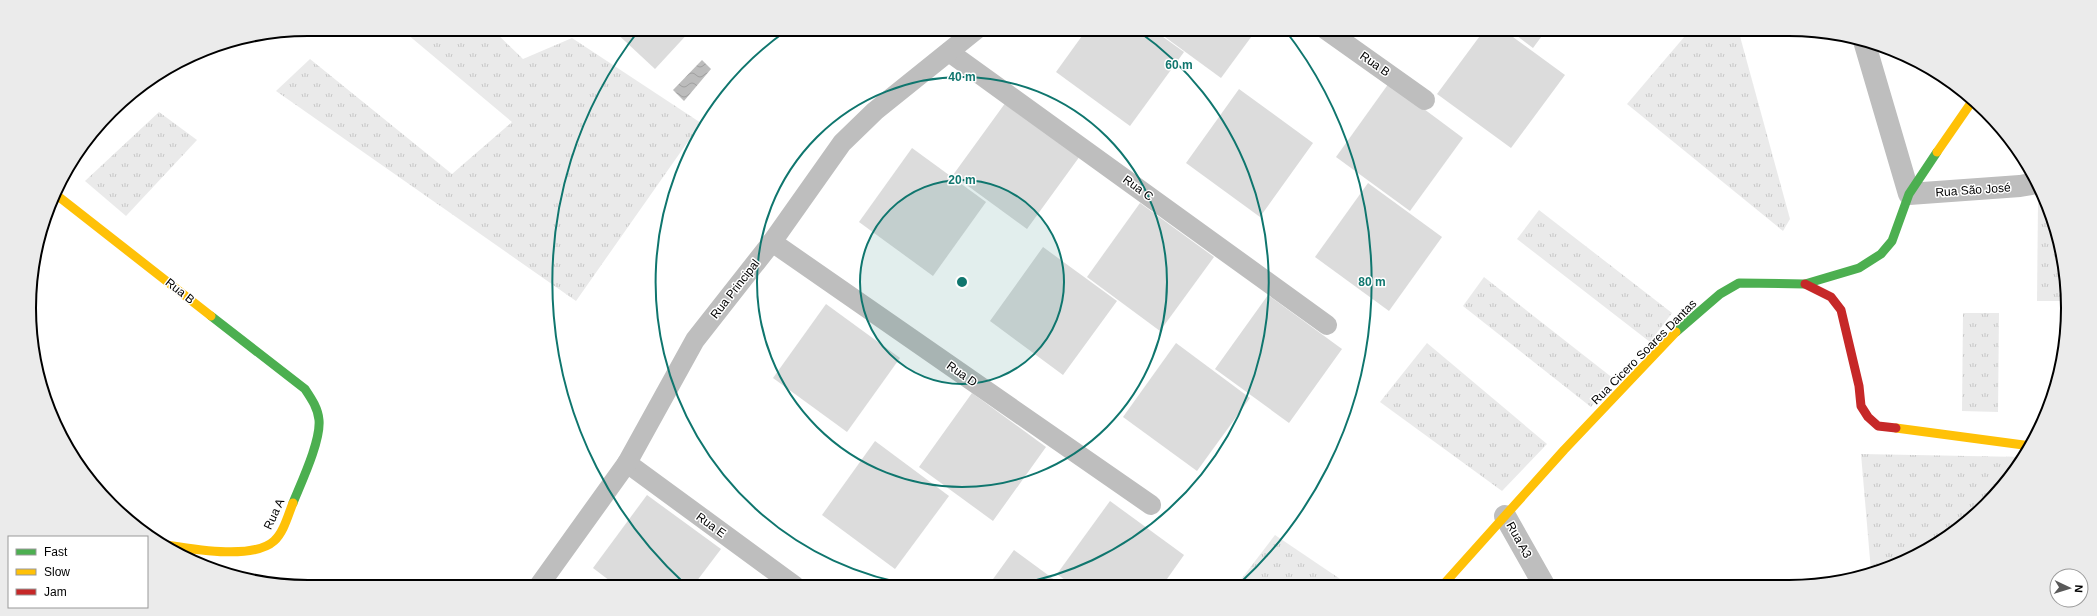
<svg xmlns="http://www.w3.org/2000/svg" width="2097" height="616" viewBox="0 0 2097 616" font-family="Helvetica,sans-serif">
<defs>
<pattern id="grass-tufts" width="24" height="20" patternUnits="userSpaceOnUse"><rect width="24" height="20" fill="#eaeaea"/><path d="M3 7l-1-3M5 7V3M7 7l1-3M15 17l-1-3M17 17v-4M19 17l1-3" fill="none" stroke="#c7c7c7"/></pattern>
<pattern id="water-waves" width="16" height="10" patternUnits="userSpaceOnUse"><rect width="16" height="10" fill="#bcbcbc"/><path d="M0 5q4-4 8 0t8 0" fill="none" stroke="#a0a0a0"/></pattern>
</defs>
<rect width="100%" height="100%" fill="#fff"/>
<g fill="url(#grass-tufts)">
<path d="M401 29H492L523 59 572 38 701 123 576 301 276 91 310 59 452 174 512 122Z"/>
<path d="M1691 29H1738L1790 219 1783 231 1627 104Z"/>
<path d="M159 112 197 140 126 216 85 181Z"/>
<path d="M2038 203H2047L2063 253 2067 301H2037Z"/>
<path d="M1539 210 1672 313 1650 342 1517 239Z"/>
<path d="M1484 277 1614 379 1591 407 1463 306Z"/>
<path d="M1963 313H1999L1998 412 1962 411Z"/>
<path d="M1427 343 1547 444 1502 491 1380 402Z"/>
<path d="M1861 454 2022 457 1973 518 1912 558 1871 571Z"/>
<path d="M1275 535 1349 585 1236 586Z"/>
</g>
<path fill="url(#water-waves)" d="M702 60 711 69 684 101 673 90Z"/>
<g fill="#dcdcdc">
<path d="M612 29H692L655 69Z"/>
<path d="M1087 29H1152L1184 52 1130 126 1056 72Z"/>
<path d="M1154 29H1257L1221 78Z"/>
<path d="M1485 29H1502L1565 75 1511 148 1437 94Z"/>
<path d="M1508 29H1547L1533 48Z"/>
<path d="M1389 83 1463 138 1410 211 1336 157Z"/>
<path d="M1239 89 1313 143 1260 217 1186 163Z"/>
<path d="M1006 102 1080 156 1027 229 953 175Z"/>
<path d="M912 148 986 202 933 276 859 222Z"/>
<path d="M1368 183 1442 237 1389 311 1315 257Z"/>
<path d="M1140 203 1214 257 1160 331 1087 277Z"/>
<path d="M1043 247 1117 301 1063 375 990 321Z"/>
<path d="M1268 295 1342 349 1289 423 1215 369Z"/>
<path d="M826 304 900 358 847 432 773 378Z"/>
<path d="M1176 343 1250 398 1197 471 1123 417Z"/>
<path d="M972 393 1046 447 993 521 919 467Z"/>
<path d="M875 441 949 496 895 569 822 515Z"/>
<path d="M647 495 721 549 693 586 618 587 593 568Z"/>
<path d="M1110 501 1184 555 1162 586H1073L1057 574Z"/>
<path d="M1014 550 1063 586H988Z"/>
</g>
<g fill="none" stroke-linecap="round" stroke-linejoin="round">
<g stroke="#bebebe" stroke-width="20">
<path d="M1325 29 1425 100"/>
<path d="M949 52 1327 325"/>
<path d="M772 242 1151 505"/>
<path d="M627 463 795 586"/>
<path d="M538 587 627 463 695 340 772 242 842 143 875 111 977 29"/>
</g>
<g stroke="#bebebe" stroke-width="22">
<path d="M1864 41 1909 194 2020 186 2037 183"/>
<path d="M1505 516 1544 585"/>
</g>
<g stroke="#4caf50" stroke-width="9">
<path d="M211 316 305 389C311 398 318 408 319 420 321 441 301 483 293 503"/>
<path d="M1676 332 1720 294 1739 283 1805 284 1859 268 1881 254 1892 241 1909 194 1937 152"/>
</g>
<g stroke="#ffc107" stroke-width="9">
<path d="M1937 152 1973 100"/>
<path d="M54 193 211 316"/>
<path d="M1896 428 2031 446"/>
<path d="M160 544C187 548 252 561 274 541 284 532 288 515 293 503"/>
<path d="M1443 585 1564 450 1676 332"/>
</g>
<path stroke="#c62828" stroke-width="9" d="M1805 284 1831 297 1841 310 1859 386 1861 406 1868 417 1878 426 1896 428"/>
</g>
<circle cx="962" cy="282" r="102" fill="#0f766e" fill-opacity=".12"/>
<g fill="none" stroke="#0f766e" stroke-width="2">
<circle cx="962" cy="282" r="102"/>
<circle cx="962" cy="282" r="205"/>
<path d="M919 586A307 307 0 0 1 786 31M1138 31A307 307 0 0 1 1007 586"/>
<path d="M685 584A410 410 0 0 1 639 30M1285 30A410 410 0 0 1 1239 584"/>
</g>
<g text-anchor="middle" stroke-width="3" stroke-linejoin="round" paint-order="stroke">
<g font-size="12" fill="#000" stroke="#fff">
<text transform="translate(1375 64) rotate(35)" y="4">Rua B</text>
<text transform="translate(1138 188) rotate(36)" y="4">Rua C</text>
<text transform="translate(1973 190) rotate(-4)" y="4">Rua São José</text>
<text transform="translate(735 289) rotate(-52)" y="4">Rua Principal</text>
<text transform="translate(180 291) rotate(38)" y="4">Rua B</text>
<text transform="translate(1644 352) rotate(-45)" y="4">Rua Cicero Soares Dantas</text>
<text transform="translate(962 374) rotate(35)" y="4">Rua D</text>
<text transform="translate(274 514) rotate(-65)" y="4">Rua A</text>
<text transform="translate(711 525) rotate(36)" y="4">Rua E</text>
<text transform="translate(1519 540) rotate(61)" y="4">Rua A3</text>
</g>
</g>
<path d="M0 0H2097V616H0ZM308 36H1789A272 272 0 0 1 2061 308V308A272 272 0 0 1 1789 580H308A272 272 0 0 1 36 308V308A272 272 0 0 1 308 36Z" fill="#ebebeb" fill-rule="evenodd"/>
<path fill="none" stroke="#000" stroke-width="2" d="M308 36H1789A272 272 0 0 1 2061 308V308A272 272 0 0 1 1789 580H308A272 272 0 0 1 36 308V308A272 272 0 0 1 308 36Z"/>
<circle cx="962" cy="282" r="6" fill="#0f766e" stroke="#fff" stroke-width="2"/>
<g font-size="12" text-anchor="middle" font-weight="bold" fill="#0f766e" stroke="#fff" stroke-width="3" stroke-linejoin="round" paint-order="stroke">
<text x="1179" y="69">60 m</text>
<text x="962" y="81">40 m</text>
<text x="962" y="184">20 m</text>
<text x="1372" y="286">80 m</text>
</g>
<rect x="8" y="536" width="140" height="72" fill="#ffffff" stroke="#999999"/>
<rect x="16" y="549" width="20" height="6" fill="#4caf50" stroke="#999999"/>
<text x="44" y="556" font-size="12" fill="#000000">Fast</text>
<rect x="16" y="569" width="20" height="6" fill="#ffc107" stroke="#999999"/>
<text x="44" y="576" font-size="12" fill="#000000">Slow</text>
<rect x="16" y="589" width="20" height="6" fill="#c62828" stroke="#999999"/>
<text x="44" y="596" font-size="12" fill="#000000">Jam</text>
<g transform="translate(2069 588) rotate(94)"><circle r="19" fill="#ffffff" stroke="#999999"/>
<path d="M0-3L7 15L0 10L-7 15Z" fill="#595959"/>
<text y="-6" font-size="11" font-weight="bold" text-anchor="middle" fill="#000000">N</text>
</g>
</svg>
